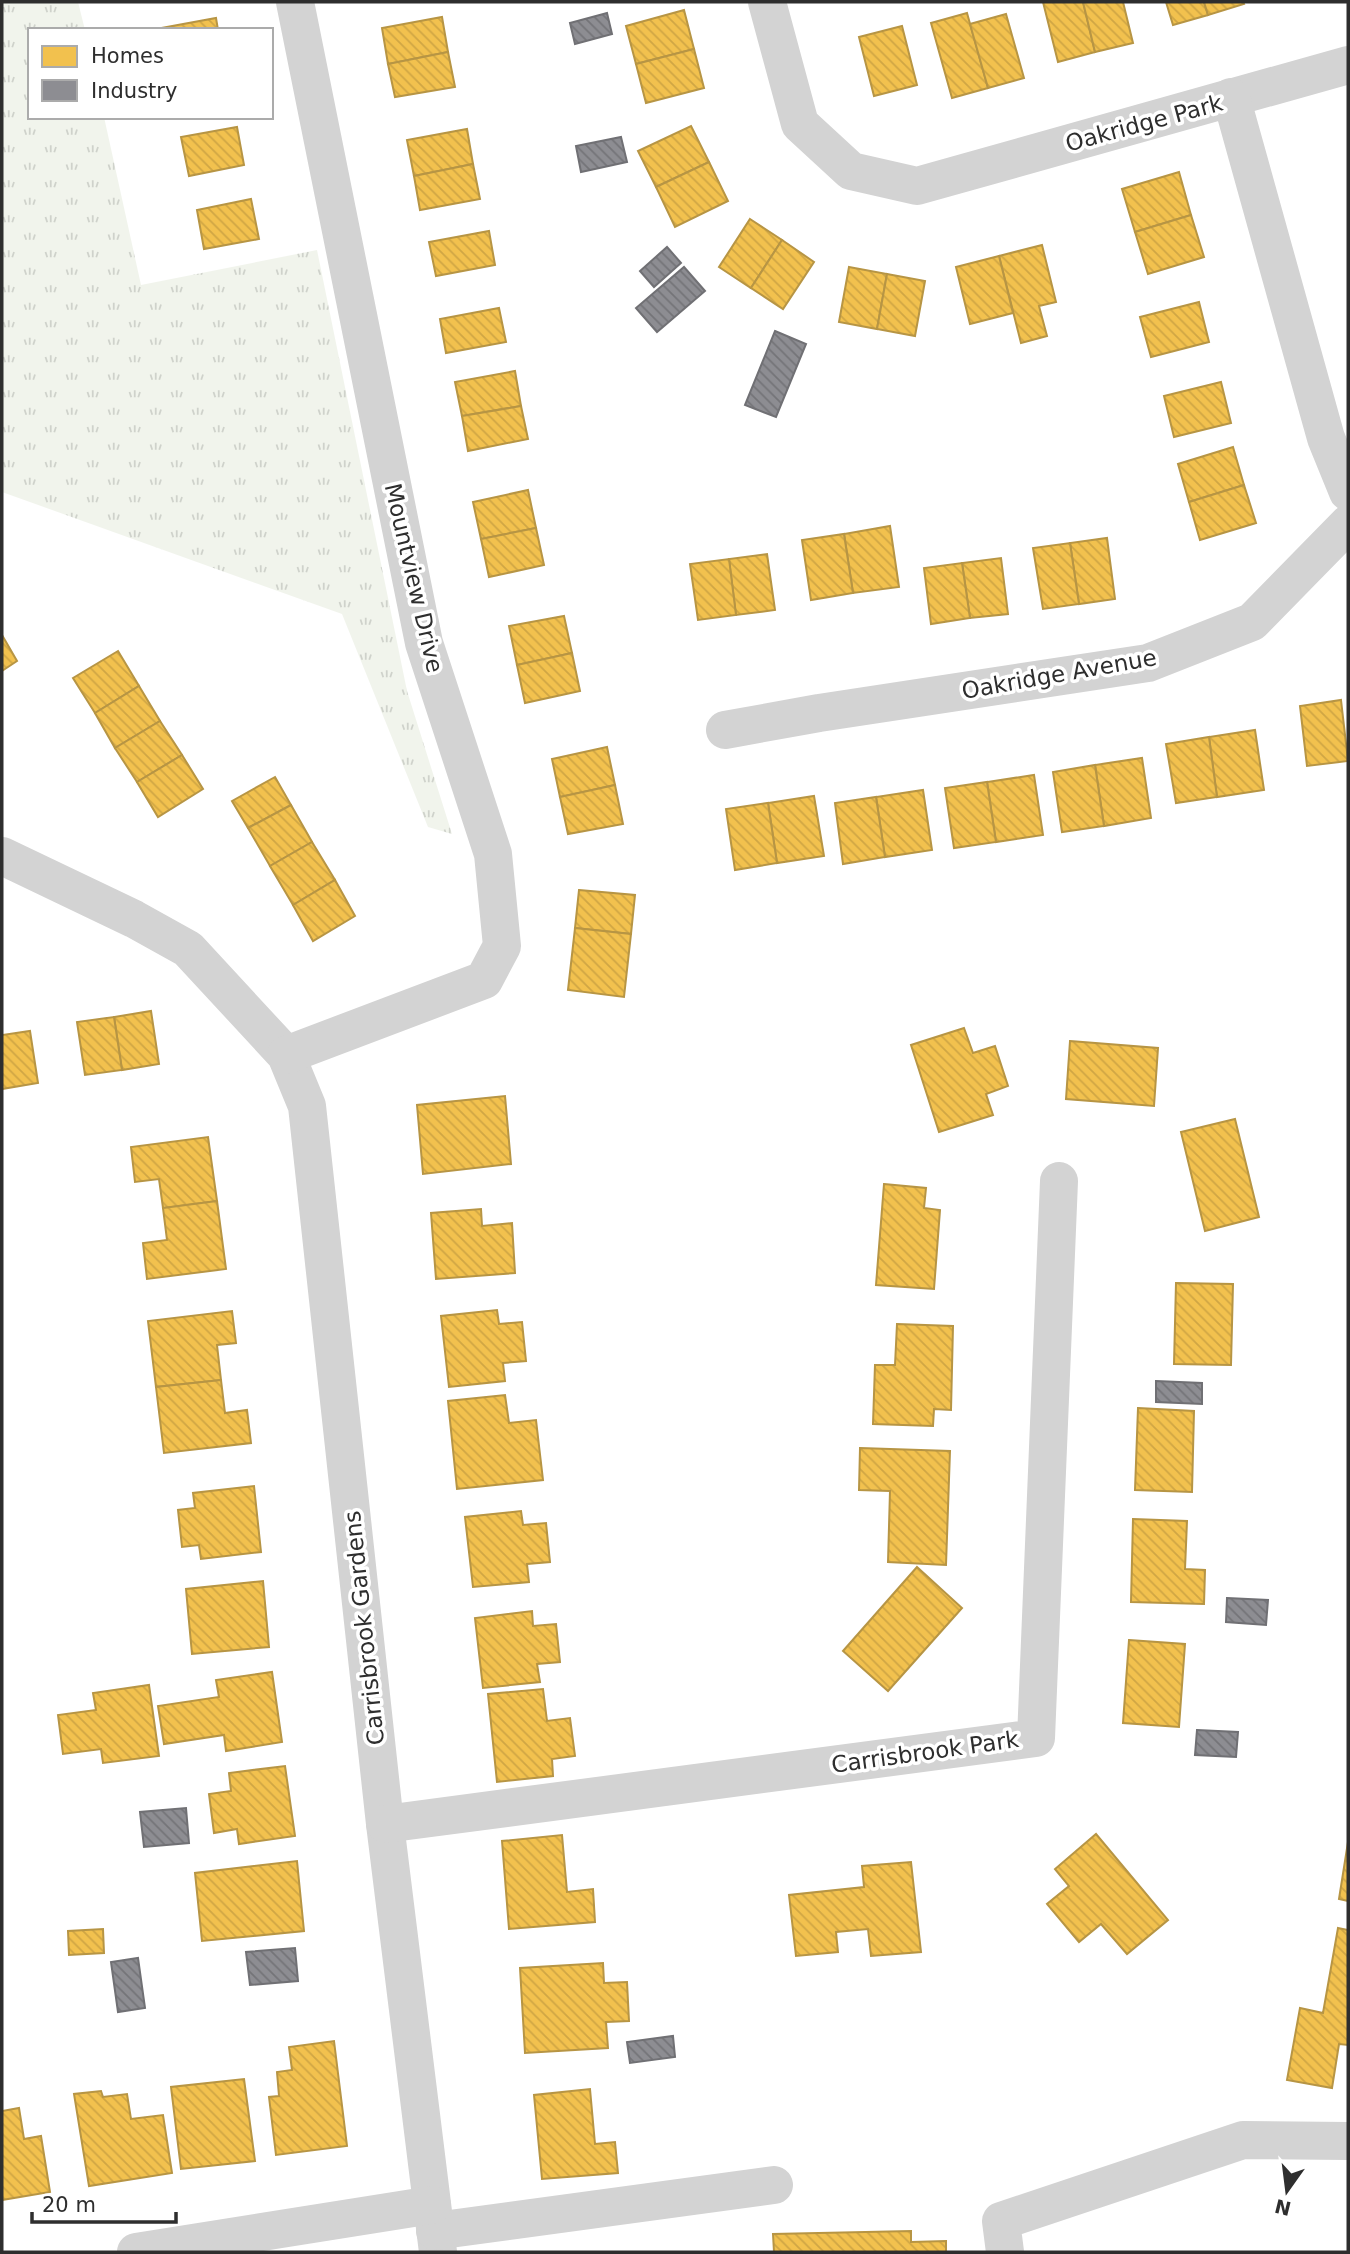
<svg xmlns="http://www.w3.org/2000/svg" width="1350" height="2254" viewBox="0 0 1350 2254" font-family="'DejaVu Sans',sans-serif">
<defs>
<pattern id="grass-tufts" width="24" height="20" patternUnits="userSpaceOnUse" patternTransform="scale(1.75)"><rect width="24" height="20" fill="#f1f4ec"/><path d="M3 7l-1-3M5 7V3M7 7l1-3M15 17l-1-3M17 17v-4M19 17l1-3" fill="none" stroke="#cfd2cb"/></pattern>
<pattern id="homes-back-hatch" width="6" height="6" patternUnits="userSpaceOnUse" patternTransform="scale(1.75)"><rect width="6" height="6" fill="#f2c14e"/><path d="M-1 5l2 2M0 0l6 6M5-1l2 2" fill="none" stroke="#d0a644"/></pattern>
<pattern id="industry-back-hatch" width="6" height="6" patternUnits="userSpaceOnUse" patternTransform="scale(1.75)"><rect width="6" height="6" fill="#8d8d92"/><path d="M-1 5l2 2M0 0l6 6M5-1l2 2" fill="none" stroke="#747478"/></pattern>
</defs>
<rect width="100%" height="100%" fill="#fff"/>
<path fill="url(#grass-tufts)" d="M2 2H78L85 30H30V117H104L141 285 317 250 407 691 452 834 428 827 342 614 2 492Z"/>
<g fill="url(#homes-back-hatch)" stroke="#b79544" stroke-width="2">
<path d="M1043 2H1083L1095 52 1058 62Z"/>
<path d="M1083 2H1123L1133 43 1095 52Z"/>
<path d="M1166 2H1204L1208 15 1173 25Z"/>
<path d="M1204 2H1243L1244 4 1208 15Z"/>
<path d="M684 10 694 49 636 64 626 26Z"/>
<path d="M967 13 988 88 952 98 931 23Z"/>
<path d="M1006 14 1024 78 988 88 970 24Z"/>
<path d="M442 17 448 52 388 64 382 28Z"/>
<path d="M216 18 218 30 156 29Z"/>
<path d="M902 26 917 85 874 96 859 37Z"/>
<path d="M694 49 704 88 646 103 636 64Z"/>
<path d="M448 52 455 87 395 97 388 64Z"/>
<path d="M691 126 709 162 656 187 638 151Z"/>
<path d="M237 127 244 165 189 176 181 137Z"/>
<path d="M467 129 473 164 414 176 407 140Z"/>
<path d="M709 162 728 201 675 227 656 187Z"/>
<path d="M473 164 480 199 420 210 414 176Z"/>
<path d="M1179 172 1191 215 1135 232 1122 189Z"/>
<path d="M251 199 259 239 204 249 197 210Z"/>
<path d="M1191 215 1204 257 1148 274 1135 232Z"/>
<path d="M750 219 782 240 751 288 719 267Z"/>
<path d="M489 231 495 265 436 276 429 242Z"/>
<path d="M782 240 814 262 783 309 751 288Z"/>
<path d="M1042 245 1056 302 1039 306 1047 336 1021 343 999 256Z"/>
<path d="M999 256 1013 313 970 324 956 267Z"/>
<path d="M849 267 887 274 877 329 839 322Z"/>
<path d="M887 274 925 281 915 336 877 329Z"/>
<path d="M1199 302 1209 342 1151 357 1140 317Z"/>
<path d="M499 308 506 342 446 353 440 319Z"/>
<path d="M515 371 521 406 462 416 455 382Z"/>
<path d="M1221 382 1231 423 1174 437 1164 396Z"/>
<path d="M521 406 528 439 468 451 462 416Z"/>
<path d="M1233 447 1244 485 1189 502 1178 464Z"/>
<path d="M1244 485 1256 523 1200 540 1189 502Z"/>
<path d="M528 490 536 528 481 539 473 502Z"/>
<path d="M890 526 899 587 853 593 844 534Z"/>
<path d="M536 528 544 565 489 577 481 539Z"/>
<path d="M844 534 853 593 811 600 802 540Z"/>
<path d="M1107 538 1115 599 1079 604 1070 543Z"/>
<path d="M1070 543 1079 604 1043 609 1033 548Z"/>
<path d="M767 554 775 610 736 615 729 559Z"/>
<path d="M1001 558 1008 614 970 618 962 563Z"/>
<path d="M729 559 736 615 698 620 690 564Z"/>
<path d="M962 563 970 618 931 624 924 568Z"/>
<path d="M564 616 572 653 517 665 509 626Z"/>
<path d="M2 635 17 661 2 671Z"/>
<path d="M118 651 139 686 95 713 73 678Z"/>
<path d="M572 653 580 691 525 703 517 665Z"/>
<path d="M139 686 160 721 115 748 95 713Z"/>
<path d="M1341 700 1348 761 1307 766 1300 706Z"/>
<path d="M160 721 182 755 137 782 115 748Z"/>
<path d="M1255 730 1264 790 1217 797 1209 737Z"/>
<path d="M1209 737 1217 797 1176 803 1166 744Z"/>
<path d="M607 747 615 785 560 797 552 759Z"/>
<path d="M182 755 203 789 158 817 137 782Z"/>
<path d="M1142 758 1151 818 1104 826 1095 765Z"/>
<path d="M1095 765 1104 826 1062 832 1053 772Z"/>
<path d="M1034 775 1043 835 996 842 987 782Z"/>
<path d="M275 777 291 805 248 828 232 801Z"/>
<path d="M987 782 996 842 954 848 945 788Z"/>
<path d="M615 785 623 824 568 834 560 797Z"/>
<path d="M923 790 932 850 885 857 876 797Z"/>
<path d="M814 796 824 856 777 863 768 803Z"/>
<path d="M876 797 885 857 843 864 835 803Z"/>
<path d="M768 803 777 863 735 870 726 809Z"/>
<path d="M291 805 312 842 270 866 248 828Z"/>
<path d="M312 842 335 880 293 905 270 866Z"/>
<path d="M335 880 355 916 313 941 293 905Z"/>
<path d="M579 890 635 895 631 934 575 928Z"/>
<path d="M575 928 631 934 624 997 568 990Z"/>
<path d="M151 1011 159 1064 122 1070 114 1017Z"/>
<path d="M114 1017 122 1070 85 1075 77 1022Z"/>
<path d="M964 1028 973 1053 995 1046 1008 1086 986 1094 993 1115 939 1132 911 1045Z"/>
<path d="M30 1031 38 1083 2 1089V1035Z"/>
<path d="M1070 1041 1158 1048 1154 1106 1066 1099Z"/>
<path d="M505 1096 511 1164 423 1174 417 1105Z"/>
<path d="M1235 1119 1259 1217 1205 1231 1181 1132Z"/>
<path d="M208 1137 217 1201 163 1208 159 1179 135 1182 131 1147Z"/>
<path d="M884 1184 926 1188 924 1208 940 1210 934 1289 876 1285Z"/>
<path d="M217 1201 226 1269 147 1279 143 1243 167 1240 163 1208Z"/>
<path d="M481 1209 482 1226 512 1223 515 1273 436 1279 431 1213Z"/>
<path d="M1176 1283 1233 1284 1231 1365 1174 1364Z"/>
<path d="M497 1310 499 1324 522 1322 526 1361 503 1363 505 1381 449 1387 441 1316Z"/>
<path d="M232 1311 236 1343 217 1345 221 1380 156 1387 148 1321Z"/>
<path d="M897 1324 953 1326 951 1410 934 1409 933 1426 873 1424 875 1365H895Z"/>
<path d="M221 1380 225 1413 247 1410 251 1443 164 1453 156 1387Z"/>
<path d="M505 1395 509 1423 536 1420 543 1480 457 1489 448 1401Z"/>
<path d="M1138 1408 1194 1411 1192 1492 1135 1490Z"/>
<path d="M860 1448 950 1451 946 1565 888 1562 890 1491 859 1490Z"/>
<path d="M254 1486 261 1552 201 1559 199 1545 182 1547 178 1510 195 1508 193 1493Z"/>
<path d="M521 1511 523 1525 546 1523 550 1562 527 1564 529 1582 473 1587 465 1517Z"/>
<path d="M1133 1519 1187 1521 1185 1569 1205 1570 1204 1604 1131 1602Z"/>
<path d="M917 1567 962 1608 888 1691 843 1651Z"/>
<path d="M263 1581 269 1647 192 1654 186 1589Z"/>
<path d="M532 1611 533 1626 556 1624 560 1662 537 1664 540 1682 483 1688 475 1618Z"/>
<path d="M1129 1640 1185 1644 1179 1727 1123 1723Z"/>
<path d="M272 1672 282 1742 226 1751 224 1735 164 1744 158 1706 219 1697 216 1680Z"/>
<path d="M149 1685 159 1756 103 1763 101 1749 63 1754 58 1715 96 1710 93 1693Z"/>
<path d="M543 1689 547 1721 570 1718 575 1756 552 1759 553 1776 497 1782 488 1694Z"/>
<path d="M285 1766 295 1836 239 1844 237 1829 214 1833 209 1794 231 1791 229 1773Z"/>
<path d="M1096 1834 1168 1920 1127 1954 1101 1924 1079 1942 1047 1904 1069 1886 1055 1869Z"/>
<path d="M562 1835 567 1892 593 1889 595 1922 509 1929 502 1841Z"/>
<path d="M1348 1842V1901L1339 1899Z"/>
<path d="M297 1861 304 1931 202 1941 195 1873Z"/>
<path d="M911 1862 921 1952 871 1956 868 1929 836 1932 838 1952 796 1956 789 1895 864 1887 862 1866Z"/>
<path d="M1338 1928 1348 1930V2045L1339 2044 1332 2088 1287 2080 1300 2008 1323 2013Z"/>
<path d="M103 1929 104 1953 69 1955 68 1931Z"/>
<path d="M603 1963 604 1983 627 1982 629 2021 606 2022 608 2048 525 2053 520 1968Z"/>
<path d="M334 2041 347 2146 276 2155 269 2097 279 2096 277 2072 292 2070 289 2047Z"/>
<path d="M244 2079 255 2161 181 2169 171 2087Z"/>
<path d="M590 2089 595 2144 615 2142 618 2173 542 2179 534 2095Z"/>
<path d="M101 2091 103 2097 127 2094 131 2119 163 2115 172 2173 89 2186 74 2094Z"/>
<path d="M19 2108 24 2139 41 2136 50 2192 2 2200V2111Z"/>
<path d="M911 2231V2242L946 2241V2252H774L773 2234Z"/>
</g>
<g fill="url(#industry-back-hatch)" stroke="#707074" stroke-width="2">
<path d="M607 13 612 34 575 44 570 23Z"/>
<path d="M621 137 627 162 581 172 576 146Z"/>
<path d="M667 247 681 263 654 287 640 271Z"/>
<path d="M684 267 705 291 657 332 636 308Z"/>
<path d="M775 331 806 344 776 417 745 405Z"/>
<path d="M1156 1381 1202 1383V1404L1156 1402Z"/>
<path d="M1227 1598 1268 1600 1266 1625 1226 1622Z"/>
<path d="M1197 1730 1238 1732 1236 1757 1195 1755Z"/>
<path d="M186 1808 189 1843 144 1847 140 1812Z"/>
<path d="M295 1948 298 1981 250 1985 246 1952Z"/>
<path d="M138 1958 145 2008 118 2012 111 1962Z"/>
<path d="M673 2036 675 2057 630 2063 627 2042Z"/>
</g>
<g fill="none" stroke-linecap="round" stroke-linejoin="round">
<g stroke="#d3d3d3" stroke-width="38">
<path d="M767 2 800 124 851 171 917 186 1348 65"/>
<path d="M1231 97 1326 438 1348 492"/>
<path d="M725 730 819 713 1148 663 1252 622 1348 524"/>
<path d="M2 856 134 919 188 949 286 1055 307 1106 385 1824 438 2252"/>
<path d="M286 1055 484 980 502 946 493 854 424 643 295 2"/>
<path d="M385 1824 1036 1738 1059 1181"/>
<path d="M435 2231 774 2185"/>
<path d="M136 2252 432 2205"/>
<path d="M1005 2252 1001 2221 1243 2140 1348 2141"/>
</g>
</g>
<g text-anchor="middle" stroke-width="7" stroke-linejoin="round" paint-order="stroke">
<g font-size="23" fill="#2e2e2e" stroke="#fff">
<text transform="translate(1144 123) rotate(-15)" y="8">Oakridge Park</text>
<text transform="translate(414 578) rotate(77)" y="8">Mountview Drive</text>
<text transform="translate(1059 674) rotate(-10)" y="8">Oakridge Avenue</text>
<text transform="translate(364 1628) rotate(-96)" y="8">Carrisbrook Gardens</text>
<text transform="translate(925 1752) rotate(-8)" y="8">Carrisbrook Park</text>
</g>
</g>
<rect width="1350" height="2254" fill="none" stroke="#2e2e2e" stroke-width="7"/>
<rect x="28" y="28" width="245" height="91" fill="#ffffff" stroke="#ababab" stroke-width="2"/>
<rect x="42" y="46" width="35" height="21" fill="#f2c14e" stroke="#ababab" stroke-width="2"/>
<text x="91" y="63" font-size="21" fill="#2e2e2e">Homes</text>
<rect x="42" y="80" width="35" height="21" fill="#8d8d92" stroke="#ababab" stroke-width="2"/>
<text x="91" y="98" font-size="21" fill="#2e2e2e">Industry</text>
<g transform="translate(1287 2191) rotate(194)" stroke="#ffffff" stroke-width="5" paint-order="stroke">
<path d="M0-5L12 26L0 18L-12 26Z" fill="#2e2e2e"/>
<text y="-10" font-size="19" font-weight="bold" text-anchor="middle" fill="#2e2e2e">N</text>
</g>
<path d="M32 2212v10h144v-10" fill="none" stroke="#2e2e2e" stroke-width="3.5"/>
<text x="42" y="2212" font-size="21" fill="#2e2e2e" stroke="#ffffff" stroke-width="5" paint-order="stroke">20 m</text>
</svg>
